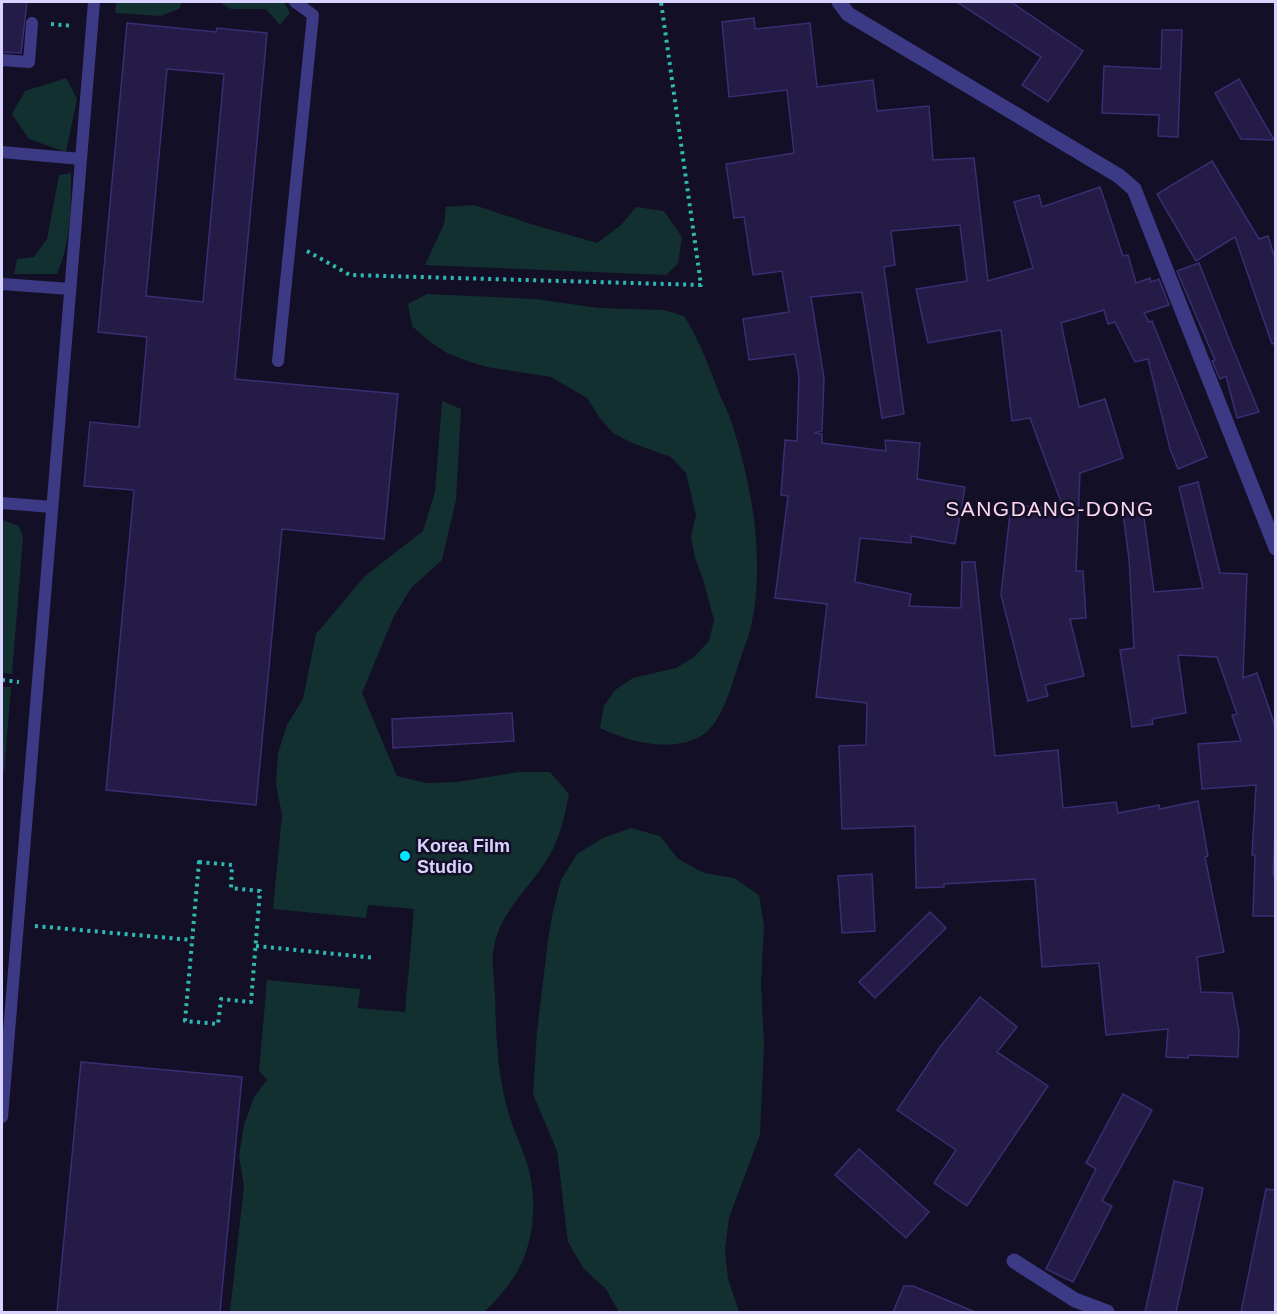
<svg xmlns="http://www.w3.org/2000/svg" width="1277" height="1314" viewBox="0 0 1277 1314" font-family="Helvetica,sans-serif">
<rect width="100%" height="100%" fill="#130f26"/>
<g fill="#12302f">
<path d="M116 2H182L179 9 160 16 115 13Z"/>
<path d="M219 2H284L290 13 280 25 266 9H231Z"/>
<path d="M66 78 77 99 66 152 29 139 12 114 25 91Z"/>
<path d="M71 173C71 209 71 241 57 274H14L17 259 34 257 47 239 59 175Z"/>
<path d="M474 205 531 224 597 243 621 225 636 207 664 211 682 237 678 264 666 275 425 265 444 224 446 207Z"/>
<path d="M427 294 535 299 599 308 664 310 684 316C699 340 708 364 718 390 721 399 726 407 729 415 740 447 748 479 753 512 758 545 759 589 752 621 750 635 744 647 740 660 732 683 723 723 701 736 671 753 629 742 600 728L604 706 615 690 633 678 676 668 694 657 709 641 714 620 703 579 695 558 691 536 696 515 686 473 671 457 632 443 613 433 599 417 587 398 551 377 487 367 467 361 447 353 429 341 412 326 408 304Z"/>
<path d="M442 401 461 409 456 500 442 560 411 588 394 616 362 693 397 776 426 783 457 782 519 772H550L569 794C565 813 561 834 552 851 533 887 498 910 493 953 492 966 494 980 495 994 496 1033 497 1073 508 1111 513 1130 523 1148 528 1167 536 1194 535 1231 524 1257 517 1277 499 1298 484 1312H230L244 1186 239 1156 244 1125 254 1097 267 1080 259 1071 267 980 360 989 358 1008 405 1012 414 909 368 905 366 918 273 909 282 815 276 784 278 753 287 725 303 699 316 634 365 576 423 531 435 492Z"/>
<path d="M2 520 19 526 23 538 12 674 2 673Z"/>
<path d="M2 687H11L4 772 2 771Z"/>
<path d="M631 828 660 836 678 859 704 873 734 878 759 895 764 925 761 984 764 1044 760 1135 729 1218 725 1249 728 1279 739 1312H619L606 1289 584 1269 568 1242 557 1151 533 1094 537 1032 548 940 553 911 561 880 577 854 603 838Z"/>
</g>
<g fill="#241b47" stroke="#3b2d73" stroke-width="1.5" fill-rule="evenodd">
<path d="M2 2H27L21 53 2 52Z"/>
<path d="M957 2H1011L1083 51 1048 102 1022 85 1041 57Z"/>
<path d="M754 18 755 29 810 23 817 87 873 80 877 111 929 106 933 160 974 158 988 281 1033 268 1014 202 1039 195 1042 207 1100 187 1123 256 1128 255 1136 283 1150 278 1151 282 1159 279 1169 305 1144 313 1149 322 1152 321 1207 457 1178 469 1170 449 1148 359 1135 362 1115 322 1108 324 1104 310 1061 323 1079 407 1105 399 1123 458 1080 473 1076 571H1083L1086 618 1070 619 1084 676 1045 685 1048 696 1028 701 1001 595 1011 504 1064 510 1030 418 1012 421 1001 330 928 343 916 289 967 281 960 225 891 231 895 265 884 267 904 414 882 418 862 292 811 297 824 378 822 431 814 433 822 434V443L886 451 885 440 920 443 917 479 965 487 955 544 911 536V543L860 538 855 582 911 594 909 606 961 608 962 562H975L995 756 1058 750 1063 808 1116 802 1118 813 1159 805 1160 809 1198 801 1208 856 1205 857 1224 952 1197 957 1201 992 1232 993 1239 1031 1238 1057 1189 1055 1188 1058 1166 1057 1168 1029 1106 1035 1099 963 1042 967 1035 879 944 884V887L916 888 915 826 842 829 839 746 866 745 867 703 816 697 827 604 775 598 788 496 781 495 785 440 797 441 799 377 795 354 749 360 743 319 789 312 782 271 753 275 744 217 734 218 726 164 794 153 787 90 729 97 722 22Z"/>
<path d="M127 23 216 32 217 28 267 33 235 379 398 394 384 539 282 529 256 805 106 790 134 490 84 486 90 422 139 427 147 337 98 332ZM167 69 224 74 203 302 146 296Z"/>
<path d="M1162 30H1182L1178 137 1158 136 1159 115 1102 113 1104 66 1161 69Z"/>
<path d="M1239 79 1274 140 1241 139 1215 93Z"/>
<path d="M1212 161 1259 239 1268 236 1275 259V343L1272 344 1235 237 1196 261 1157 194Z"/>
<path d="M1199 263 1231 344 1259 412 1237 418 1226 376 1220 379 1212 361 1215 360 1177 271Z"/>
<path d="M1198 482 1220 573 1247 574 1243 678 1257 673 1275 726V831L1273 875H1275V916H1253L1255 855H1252L1256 785 1202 789 1198 744 1241 741 1232 715 1237 714 1217 657 1178 655 1186 713 1152 719 1153 724 1132 727 1120 650 1134 648 1129 559 1122 506 1142 503 1154 592 1203 588 1179 487Z"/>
<path d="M512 713 514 741 393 748 392 719Z"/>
<path d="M872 874 875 931 842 933 838 876Z"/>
<path d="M930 912 946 928 875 998 859 982Z"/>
<path d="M980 997 1017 1027 997 1052 1048 1086 967 1206 934 1183 956 1150 897 1110 940 1047Z"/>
<path d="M81 1062 242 1077 220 1312H57Z"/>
<path d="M1123 1094 1152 1110 1102 1201 1112 1206 1073 1282 1046 1269 1096 1169 1086 1163Z"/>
<path d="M859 1149 929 1212 906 1238 835 1175Z"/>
<path d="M1174 1181 1203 1188 1176 1312H1145Z"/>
<path d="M1266 1189 1275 1190V1312H1241Z"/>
<path d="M904 1286H913L975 1312H893Z"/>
</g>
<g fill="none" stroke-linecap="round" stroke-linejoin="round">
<g stroke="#2fb8b0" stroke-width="4" stroke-dasharray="3 4.5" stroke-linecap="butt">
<path d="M51 24 73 26"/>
<path d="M307 251 350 275 701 285 661 2"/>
<path d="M2 680 19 682"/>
<path d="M199 862 232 865 231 888 260 891 251 1002 221 999 218 1024 185 1021Z"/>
<path d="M35 926 192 940"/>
<path d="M256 946 375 958"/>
</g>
<g stroke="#3d3a85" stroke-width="12">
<path d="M2 60 29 62 32 23"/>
<path d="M2 152 81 159"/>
<path d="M2 284 70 289"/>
<path d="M278 361 313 15 295 2"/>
<path d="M2 503 52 507"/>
<path d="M2 1117 94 2"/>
</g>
<g stroke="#3d3a85" stroke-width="15">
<path d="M839 2 848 14 1119 176 1134 189 1276 548"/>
<path d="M1014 1261 1075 1300 1107 1312"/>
</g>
</g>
<circle fill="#00e5ff" stroke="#130f26" stroke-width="2" cx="405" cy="856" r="6"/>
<g text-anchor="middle" stroke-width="5" stroke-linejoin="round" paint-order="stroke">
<g font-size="18" font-weight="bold" fill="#d9d4ff" stroke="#130f26" text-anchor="start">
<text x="417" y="852">Korea Film<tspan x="417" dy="21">Studio</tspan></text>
</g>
<g font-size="21" letter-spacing="1.5" fill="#ffd6f0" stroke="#130f26">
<text x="1050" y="516">SANGDANG-DONG</text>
</g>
</g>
<rect width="1277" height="1314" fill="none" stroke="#d9d4ff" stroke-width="6"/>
</svg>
